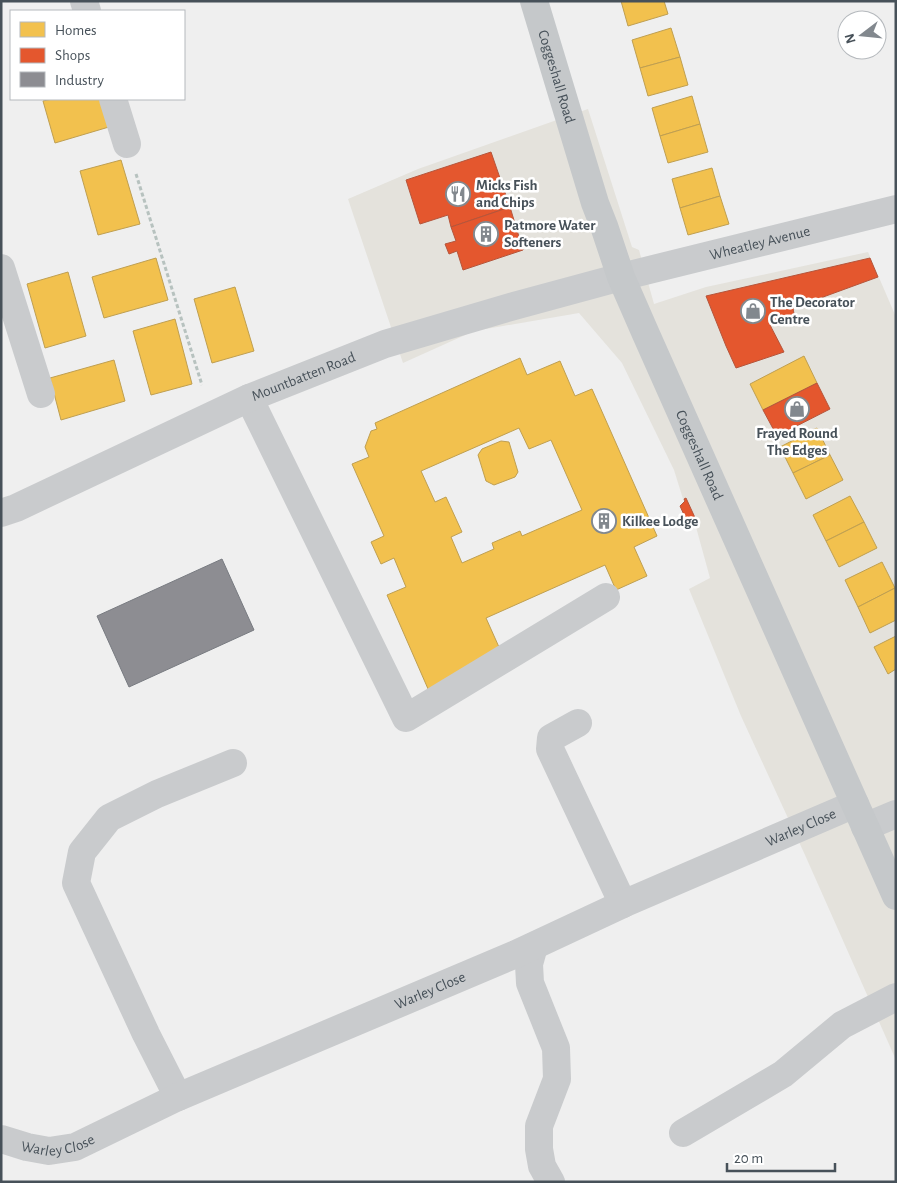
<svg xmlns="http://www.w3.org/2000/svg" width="897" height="1183" viewBox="0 0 897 1183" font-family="'Alegreya Sans',sans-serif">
<rect width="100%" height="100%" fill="#efefef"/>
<path fill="#e4e2dc" d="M588 109 632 247 639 250 654 304 706 287 868 252 896 317V1060L805 855 741 716 689 589 710 578 696 527 690 528 680 506 684 502 674 470 622 363 579 313 474 331 403 363 348 199 418 169Z"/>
<g fill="#f2c14e" stroke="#bf9f51" fill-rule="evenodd">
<path d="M621 1H664L668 14 628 26Z"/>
<path d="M671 28 680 57 640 68 632 40Z"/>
<path d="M680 57 688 85 648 96 640 68Z"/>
<path d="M692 96 700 124 660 136 652 108Z"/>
<path d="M52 99H111L119 124 55 143 43 101Z"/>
<path d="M700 124 708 152 668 163 660 136Z"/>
<path d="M121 160 140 224 98 235 80 171Z"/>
<path d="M712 168 720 196 680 208 672 179Z"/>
<path d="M720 196 729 224 688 235 680 208Z"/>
<path d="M156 258 168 300 104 318 92 277Z"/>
<path d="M68 272 86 336 45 348 27 284Z"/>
<path d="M235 287 254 351 212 363 194 299Z"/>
<path d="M175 319 192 384 151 395 133 331Z"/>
<path d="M804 356 817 383 763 410 750 384Z"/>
<path d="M520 358 527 375 560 361 575 396 592 389 657 536 634 547 647 576 616 590 605 565 486 618 507 665 432 698 387 595 406 587 394 558 381 564 371 542 384 536 352 464 369 457 365 447 371 431 377 429 375 423ZM519 428 529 449 551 440 582 510 522 536 520 531 492 543 494 549 462 563 451 537 462 532 446 497 435 502 421 471Z"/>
<path d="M114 360 125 401 61 420 50 378Z"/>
<path d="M817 428 830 455 793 473 780 447Z"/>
<path d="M501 441 509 442 518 472 515 477 494 485 486 481 478 455 482 449Z"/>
<path d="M830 455 843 480 806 499 793 473Z"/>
<path d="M850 496 864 522 826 541 813 515Z"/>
<path d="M864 522 877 548 839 567 826 541Z"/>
<path d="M882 562 895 588 858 607 845 580Z"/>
<path d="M895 588 896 620 870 633 858 607Z"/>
<path d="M896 636V669L888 674 874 647Z"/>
</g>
<g fill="#e4572e" stroke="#b5553b">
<path d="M491 152 510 207 451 227 448 215 420 224 406 180Z"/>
<path d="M510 207 523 250 463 270 457 251 449 254 445 244 456 241 451 227Z"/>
<path d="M870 258 878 277 793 308 794 314 770 325 784 352 736 368 726 346 706 296Z"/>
<path d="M817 383 830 409 777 436 763 410Z"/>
<path d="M686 498 697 522 696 526 690 528 680 506 685 501 684 499Z"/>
</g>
<path fill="#8d8d92" stroke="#787b81" d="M222 559 254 630 129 687 97 616Z"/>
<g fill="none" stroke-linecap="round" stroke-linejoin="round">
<path stroke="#b7c2bf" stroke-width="3" stroke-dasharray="4 2.5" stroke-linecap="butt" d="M136 174 202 385"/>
<g stroke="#c9cbcd" stroke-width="28">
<path d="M84 1 87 11"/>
<path d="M113 99 127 144"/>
<path d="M1 268 41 394"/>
<path d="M249 398 406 718 606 597"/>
<path id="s1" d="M1 513 16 508 249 398 385 344 514 306 621 277 896 209"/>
<path d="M578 723 551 738 550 749 623 904"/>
<path d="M865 827 896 814"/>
<path d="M534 946 529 964 530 983 556 1048 557 1079 539 1126V1149L542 1166 551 1182"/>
<path d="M178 1097 146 1034 76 883 82 852 109 818 157 794 233 763"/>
<path d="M683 1133 783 1074 842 1025 896 997"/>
<path id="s2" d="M1 1139 27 1147 49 1151 75 1147 178 1097 516 954 623 904 855 804"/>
</g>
<path stroke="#c5c8ca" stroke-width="28" id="s3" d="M534 1 595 203 604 226 621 277 645 332 896 896"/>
</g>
<defs>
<symbol id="restaurant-ring" viewBox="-11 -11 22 22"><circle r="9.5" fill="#fff" stroke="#82888e" stroke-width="1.5"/><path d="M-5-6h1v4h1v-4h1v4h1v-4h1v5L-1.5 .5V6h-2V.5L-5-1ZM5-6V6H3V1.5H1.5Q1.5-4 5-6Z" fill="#82888e"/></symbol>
<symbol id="building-ring" viewBox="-11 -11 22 22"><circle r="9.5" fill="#fff" stroke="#82888e" stroke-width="1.5"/><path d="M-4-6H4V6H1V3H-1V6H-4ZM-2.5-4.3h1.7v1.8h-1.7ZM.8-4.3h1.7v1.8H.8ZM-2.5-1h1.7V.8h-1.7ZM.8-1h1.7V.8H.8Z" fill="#82888e"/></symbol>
<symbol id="shop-ring" viewBox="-11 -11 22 22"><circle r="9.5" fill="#fff" stroke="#82888e" stroke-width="1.5"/><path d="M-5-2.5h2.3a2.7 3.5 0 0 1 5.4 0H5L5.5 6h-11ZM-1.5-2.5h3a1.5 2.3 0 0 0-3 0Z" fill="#82888e"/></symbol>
</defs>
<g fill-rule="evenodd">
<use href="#restaurant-ring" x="444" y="180" width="28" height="28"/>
<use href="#building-ring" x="472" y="220" width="28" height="28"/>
<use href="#shop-ring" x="739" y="297" width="28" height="28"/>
<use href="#shop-ring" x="783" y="395" width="28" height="28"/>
<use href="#building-ring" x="590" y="507" width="28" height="28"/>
</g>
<g text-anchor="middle" stroke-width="5" stroke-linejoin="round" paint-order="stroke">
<g font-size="15" fill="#475159" stroke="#fff">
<text dy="5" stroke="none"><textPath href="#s3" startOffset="79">Coggeshall Road</textPath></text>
<text dy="5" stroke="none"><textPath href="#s1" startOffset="808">Wheatley Avenue</textPath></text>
<text dy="5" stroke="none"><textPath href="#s1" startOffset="332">Mountbatten Road</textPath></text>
<text dy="5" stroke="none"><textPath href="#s3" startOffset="484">Coggeshall Road</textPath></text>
<text dy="5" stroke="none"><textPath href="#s2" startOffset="869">Warley Close</textPath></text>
<text dy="5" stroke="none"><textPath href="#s2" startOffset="464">Warley Close</textPath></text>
<text dy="5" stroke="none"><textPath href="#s2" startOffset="59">Warley Close</textPath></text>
</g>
<g font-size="15" font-weight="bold" fill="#475159" stroke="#fff" text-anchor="start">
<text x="476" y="190">Micks Fish<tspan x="476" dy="17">and Chips</tspan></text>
<text x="504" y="230">Patmore Water<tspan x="504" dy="17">Softeners</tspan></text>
<text x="770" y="307">The Decorator<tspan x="770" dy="17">Centre</tspan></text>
<text x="797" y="438" text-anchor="middle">Frayed Round<tspan x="797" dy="17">The Edges</tspan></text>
<text x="622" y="526">Kilkee Lodge</text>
</g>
</g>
<rect width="897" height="1183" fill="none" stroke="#475159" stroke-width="5"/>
<rect x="10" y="10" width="175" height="90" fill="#ffffff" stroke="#b5b9bd"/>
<rect x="20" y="22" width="25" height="15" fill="#f2c14e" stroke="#b5b9bd"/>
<text x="55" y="35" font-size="15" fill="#475159">Homes</text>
<rect x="20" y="48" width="25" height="15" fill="#e4572e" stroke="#b5b9bd"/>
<text x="55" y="60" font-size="15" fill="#475159">Shops</text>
<rect x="20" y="72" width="25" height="15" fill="#8d8d92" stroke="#b5b9bd"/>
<text x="55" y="85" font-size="15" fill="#475159">Industry</text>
<g transform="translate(862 35) rotate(254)"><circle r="24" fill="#ffffff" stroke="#b5b9bd"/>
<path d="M0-4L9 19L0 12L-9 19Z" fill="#82888e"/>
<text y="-8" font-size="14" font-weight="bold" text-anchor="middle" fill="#475159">N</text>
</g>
<path d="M727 1163v8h108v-8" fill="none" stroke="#475159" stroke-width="2.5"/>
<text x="734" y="1163" font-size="15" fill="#475159" stroke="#ffffff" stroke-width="4" paint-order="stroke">20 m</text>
</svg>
